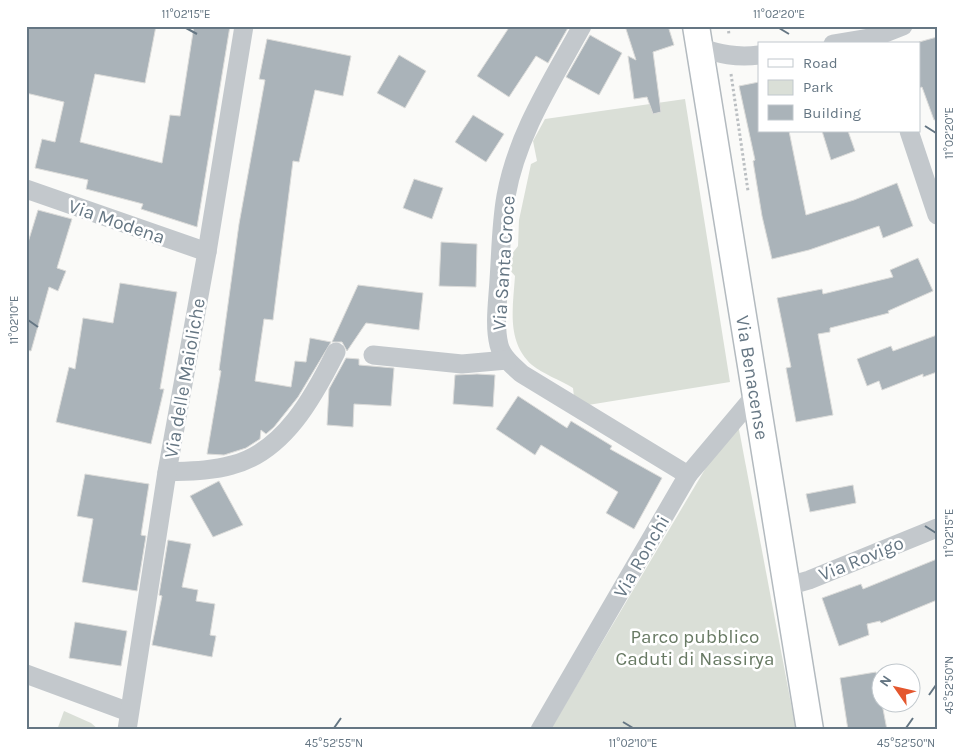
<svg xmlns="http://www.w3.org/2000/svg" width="963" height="756" viewBox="0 0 963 756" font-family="Karla,sans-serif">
<rect width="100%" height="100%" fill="#fafaf8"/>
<g fill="#dadfd7">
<path d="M685 99 730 382 588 405 574 397 573 388C560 380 543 374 532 365 506 342 513 307 515 276L510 270 511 255 518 246 519 220 531 164 537 161 533 141 545 119Z"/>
<path d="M737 419 796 730H550L720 444Z"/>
<path d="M64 711 91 723 99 730H57Z"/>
</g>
<g fill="#aab3b9" stroke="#dcdcda">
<path d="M26 26H156L145 83 95 74 80 142 162 163 170 115 180 116 194 26H230L197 227 141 209 143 204 86 189 88 180 35 168 42 139 55 142 64 102 26 93Z"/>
<path d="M510 26H569L548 63 536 56 509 97 477 76Z"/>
<path d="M625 26H668L674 45 653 52 661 112 653 114 647 97 634 99 628 56 636 60Z"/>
<path d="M590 35 622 53 599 95 566 77Z"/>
<path d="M937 37V120H934L922 87 919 88V42Z"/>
<path d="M267 39 351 56 343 96 315 90 299 162 293 161 273 320 264 319 255 381 291 387 295 361 306 362 310 338 331 342 298 397 274 427 266 434 261 430 260 439 246 448 224 455 207 454 221 371 219 370 239 224 265 80 259 79Z"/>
<path d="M399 55 426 71 405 108 377 93Z"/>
<path d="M759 82V131H789L806 215 854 200 897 183 913 226 883 238 879 226 809 250 772 259 762 216 753 161 755 160 739 86Z"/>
<path d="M473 115 504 134 486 162 455 142Z"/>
<path d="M822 131H848L855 151 831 160Z"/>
<path d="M414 179 443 188 432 219 403 208Z"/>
<path d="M38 210 72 219 57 268 66 271 58 291 49 287 31 351 26 350V249Z"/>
<path d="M441 242 477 244 476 287 439 286Z"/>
<path d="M918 258 933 291 888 311 889 313 830 328V332L818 334 833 415 796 422 786 368 791 367 777 298 822 289 823 294 893 277 890 270Z"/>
<path d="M120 283 177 292 160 389H164L151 444 56 422 69 367 75 369 83 318 113 323Z"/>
<path d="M358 285 423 293 419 330 366 323 347 351 342 342H332Z"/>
<path d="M937 335V372L923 377V374L882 390 879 381 867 386 857 359 891 346 893 351Z"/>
<path d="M346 358 359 359V365L394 368 391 406 354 404 353 427 327 425 329 389Z"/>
<path d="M477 374 495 375 493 407 453 404 455 375Z"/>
<path d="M518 396 567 428 571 421 612 446 610 449 662 478 634 529 606 513 618 492 541 445 535 455 496 429Z"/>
<path d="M85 474 149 484 141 535 146 536 137 591 82 582 93 519 77 516Z"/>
<path d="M219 481 243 525 213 537 190 496Z"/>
<path d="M853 485 856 503 810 512 806 494Z"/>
<path d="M168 540 191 544 182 587 198 590 196 601 215 604 210 635 216 636 212 657 152 645 162 596 159 595Z"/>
<path d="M937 559V600L881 623 880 621 867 624 869 635 839 646 822 598 861 584 863 589Z"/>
<path d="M75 622 127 631 121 666 69 658Z"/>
<path d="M876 672 887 730H848L840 678Z"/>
</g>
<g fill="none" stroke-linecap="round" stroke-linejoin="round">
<defs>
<g id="secondary">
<path id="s1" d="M696 26 810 730"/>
</g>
</defs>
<use href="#secondary" stroke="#b3babf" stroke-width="29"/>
<g stroke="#bbbfc2" stroke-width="3" stroke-dasharray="2.5 2.5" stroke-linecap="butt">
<path d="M728 26 729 35"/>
<path d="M731 74 748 191"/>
</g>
<g stroke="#c3c8cc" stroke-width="19">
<path d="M582 26C552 81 517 134 506 196 501 224 501 252 499 280 498 300 494 325 499 345 502 357 513 366 522 374L688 475"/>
<path d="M833 44 875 37 903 26"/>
<path d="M698 47C720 54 736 58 759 55"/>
<path d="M909 131 937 215"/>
<path d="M26 189 207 252"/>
<path d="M373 355 462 364 507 360"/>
<path d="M167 472C189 471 211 471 232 465 284 452 314 396 336 352"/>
<path d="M785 587 809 580 937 528"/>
<path d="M26 674 129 712"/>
<path d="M127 730 167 472 207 252 244 26"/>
<path d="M540 730 688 475 757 393"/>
</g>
<use href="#secondary" stroke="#fff" stroke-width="26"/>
</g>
<path fill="none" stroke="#657683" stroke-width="2" d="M186 28 197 34M779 28 789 34M925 126 936 133M28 320 38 327M925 526 936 533M929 695 936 685M623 722 633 728M334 728 341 718M906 728 913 718"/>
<g text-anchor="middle" stroke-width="5" stroke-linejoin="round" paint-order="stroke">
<g font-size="19" fill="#657683" stroke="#fff">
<text transform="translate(117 221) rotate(19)" y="7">Via Modena</text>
<text transform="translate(503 263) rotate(-86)" y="7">Via Santa Croce</text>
<text transform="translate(184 378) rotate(-80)" y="7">Via delle Maioliche</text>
<text dy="7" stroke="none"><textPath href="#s1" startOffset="356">Via Benacense</textPath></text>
<text transform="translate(641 556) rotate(-60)" y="7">Via Ronchi</text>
<text transform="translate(861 558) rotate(-22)" y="7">Via Rovigo</text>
</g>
<g font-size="19" fill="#687a64" stroke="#fff">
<text x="695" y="643">Parco pubblico<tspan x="695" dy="22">Caduti di Nassirya</tspan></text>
</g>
</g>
<rect width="963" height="756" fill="none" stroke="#ffffff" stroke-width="55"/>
<rect x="758" y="42" width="162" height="90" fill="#ffffff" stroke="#c1c8cd"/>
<rect x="768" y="59" width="25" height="8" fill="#ffffff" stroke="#c1c8cd"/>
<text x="803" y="68" font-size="15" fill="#657683">Road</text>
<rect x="768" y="80" width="25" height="15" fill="#dadfd7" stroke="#c1c8cd"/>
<text x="803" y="92" font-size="15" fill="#657683">Park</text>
<rect x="768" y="105" width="25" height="15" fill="#aab3b9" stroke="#c1c8cd"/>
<text x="803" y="118" font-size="15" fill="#657683">Building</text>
<g transform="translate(896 688) rotate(304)"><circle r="24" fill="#ffffff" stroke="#c1c8cd"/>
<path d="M0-4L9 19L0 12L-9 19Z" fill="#e4572e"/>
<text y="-8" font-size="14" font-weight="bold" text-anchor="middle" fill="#657683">N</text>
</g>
<rect x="28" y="28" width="908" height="700" fill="none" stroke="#657683" stroke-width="2"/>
<g font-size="12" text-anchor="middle" fill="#657683">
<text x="186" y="18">11°02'15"E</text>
<text x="779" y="18">11°02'20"E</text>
<text transform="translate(949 133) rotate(-90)" y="4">11°02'20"E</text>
<text transform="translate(14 320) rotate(-90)" y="4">11°02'10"E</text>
<text transform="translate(949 533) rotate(-90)" y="4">11°02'15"E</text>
<text transform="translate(949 685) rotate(-90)" y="4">45°52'50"N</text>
<text x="334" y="747">45°52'55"N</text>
<text x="633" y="747">11°02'10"E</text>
<text x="906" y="747">45°52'50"N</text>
</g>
</svg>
